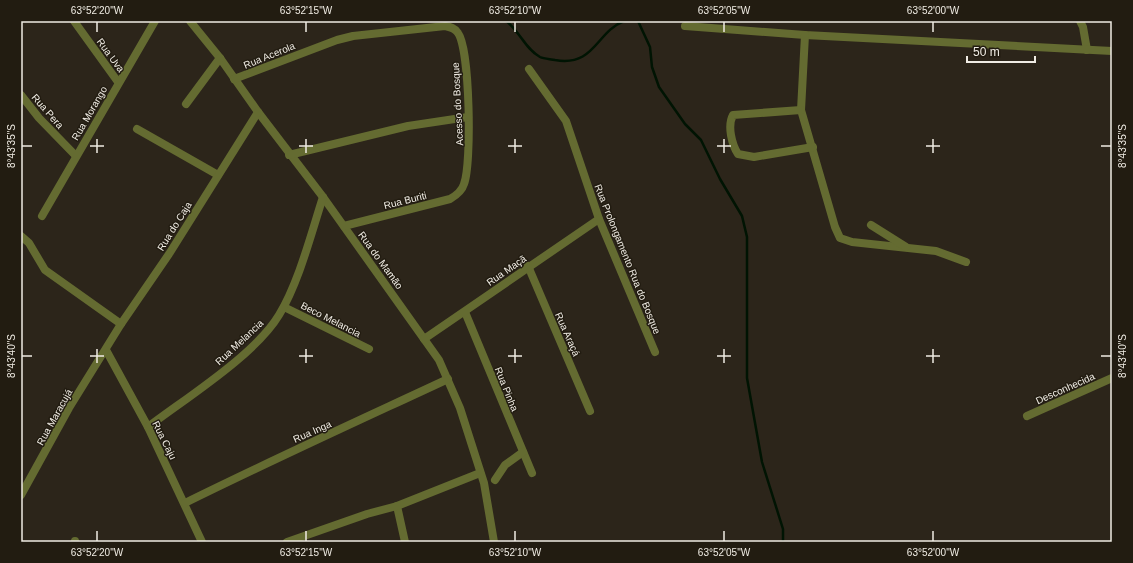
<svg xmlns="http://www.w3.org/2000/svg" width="1133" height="563" viewBox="0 0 1133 563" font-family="Arial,sans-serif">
<rect width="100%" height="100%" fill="#2c251a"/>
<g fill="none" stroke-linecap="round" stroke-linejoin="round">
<g stroke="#001403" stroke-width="2.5">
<path d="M506 21C519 30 525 49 540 57 544 59 551 59 555 60 595 67 596 32 624 21"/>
<path d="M638 21 650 47 652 67 659 87 685 124 701 140 720 179 742 216 747 237V378L762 462 783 529V542"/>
</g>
<g stroke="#646b31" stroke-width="8">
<path d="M74 21 118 82"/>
<path d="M190 21 220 58 258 112 323 197 439 360 460 408 484 483 494 542"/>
<path d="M1080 21 1083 27 1087 50"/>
<path d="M685 26 805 35 1112 51"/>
<path d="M805 35 801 110 835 227 840 238 852 242 936 251 966 262"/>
<path d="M529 69 566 121 599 219 655 352"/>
<path d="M234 79 337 40 353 36 445 26C450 27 455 28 458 33 470 50 472 163 464 184 462 191 457 195 450 199L344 226"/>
<path d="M21 95 39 118 76 156"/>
<path d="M186 104 220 58"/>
<path d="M801 110 733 115C727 126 732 145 738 154L754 157 813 147"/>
<path d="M137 129 218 175"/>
<path d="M289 155 408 126 468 117"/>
<path d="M42 216 155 21"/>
<path d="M871 225 906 247"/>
<path d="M21 236 29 243 45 270 121 324"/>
<path d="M528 266 590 411"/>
<path d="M284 307 369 349"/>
<path d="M465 312 532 473"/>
<path d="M424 339 599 219"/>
<path d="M106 350 148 427 202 542"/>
<path d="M1027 416 1112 378"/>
<path d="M148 427C186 398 255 355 279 315 299 282 311 234 323 197"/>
<path d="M495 480 505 465 523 452"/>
<path d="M21 495 69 408 121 324 169 254 258 112"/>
<path d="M185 503C272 460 360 420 448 379"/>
<path d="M397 506 405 542"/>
<path d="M75 541V542"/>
<path d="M287 542 367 514 397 506 480 473"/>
</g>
</g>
<path fill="none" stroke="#f0ece4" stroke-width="1.5" d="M97 22V32M306 22V32M515 22V32M724 22V32M933 22V32M97 139V153M306 139V153M515 139V153M724 139V153M933 139V153M22 146H32M90 146H104M299 146H313M508 146H522M717 146H731M926 146H940M1101 146H1111M97 349V363M306 349V363M515 349V363M724 349V363M933 349V363M22 356H32M90 356H104M299 356H313M508 356H522M717 356H731M926 356H940M1101 356H1111M97 531V541M306 531V541M515 531V541M724 531V541M933 531V541"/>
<g text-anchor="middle" stroke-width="3" stroke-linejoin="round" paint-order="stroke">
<g font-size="10" fill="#f0ece4" stroke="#221c11">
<text transform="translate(111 55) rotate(54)" y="4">Rua Uva</text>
<text transform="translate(269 55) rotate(-22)" y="4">Rua Acerola</text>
<text transform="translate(457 104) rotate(-93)" y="4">Acesso do Bosque</text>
<text transform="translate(48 111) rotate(49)" y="4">Rua Pera</text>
<text transform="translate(89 113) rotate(-60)" y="4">Rua Morango</text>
<text transform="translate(405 200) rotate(-14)" y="4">Rua Buriti</text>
<text transform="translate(174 226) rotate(-58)" y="4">Rua do Caja</text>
<text transform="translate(628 259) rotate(68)" y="4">Rua Prolongamento Rua do Bosque</text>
<text transform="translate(381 260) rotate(54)" y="4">Rua do Mamão</text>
<text transform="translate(506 270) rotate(-35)" y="4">Rua Maçã</text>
<text transform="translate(331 319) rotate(27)" y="4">Beco Melancia</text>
<text transform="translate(568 334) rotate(66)" y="4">Rua Araçá</text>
<text transform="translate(239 342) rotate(-43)" y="4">Rua Melancia</text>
<text transform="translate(1065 388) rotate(-24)" y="4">Desconhecida</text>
<text transform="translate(507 389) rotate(68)" y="4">Rua Pinha</text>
<text transform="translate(54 417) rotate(-61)" y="4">Rua Maracujá</text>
<text transform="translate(312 431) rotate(-24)" y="4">Rua Inga</text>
<text transform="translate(165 440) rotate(63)" y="4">Rua Caju</text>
</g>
</g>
<rect width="1133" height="563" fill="none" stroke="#221c11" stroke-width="44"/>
<path d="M967 56v6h68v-6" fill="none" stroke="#f0ece4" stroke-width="2"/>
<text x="973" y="56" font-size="12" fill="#f0ece4" stroke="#221c11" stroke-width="3" paint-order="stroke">50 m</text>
<rect x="22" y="22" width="1089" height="519" fill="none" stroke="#f0ece4" stroke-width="1.5"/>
<g font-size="10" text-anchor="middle" fill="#f0ece4">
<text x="97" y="14">63°52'20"W</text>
<text x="306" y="14">63°52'15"W</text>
<text x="515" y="14">63°52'10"W</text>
<text x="724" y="14">63°52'05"W</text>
<text x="933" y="14">63°52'00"W</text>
<text transform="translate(11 146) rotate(-90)" y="4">8°43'35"S</text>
<text transform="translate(1122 146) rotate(-90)" y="4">8°43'35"S</text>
<text transform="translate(11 356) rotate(-90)" y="4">8°43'40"S</text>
<text transform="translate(1122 356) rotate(-90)" y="4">8°43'40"S</text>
<text x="97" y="556">63°52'20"W</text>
<text x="306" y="556">63°52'15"W</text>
<text x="515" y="556">63°52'10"W</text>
<text x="724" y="556">63°52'05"W</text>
<text x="933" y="556">63°52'00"W</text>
</g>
</svg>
